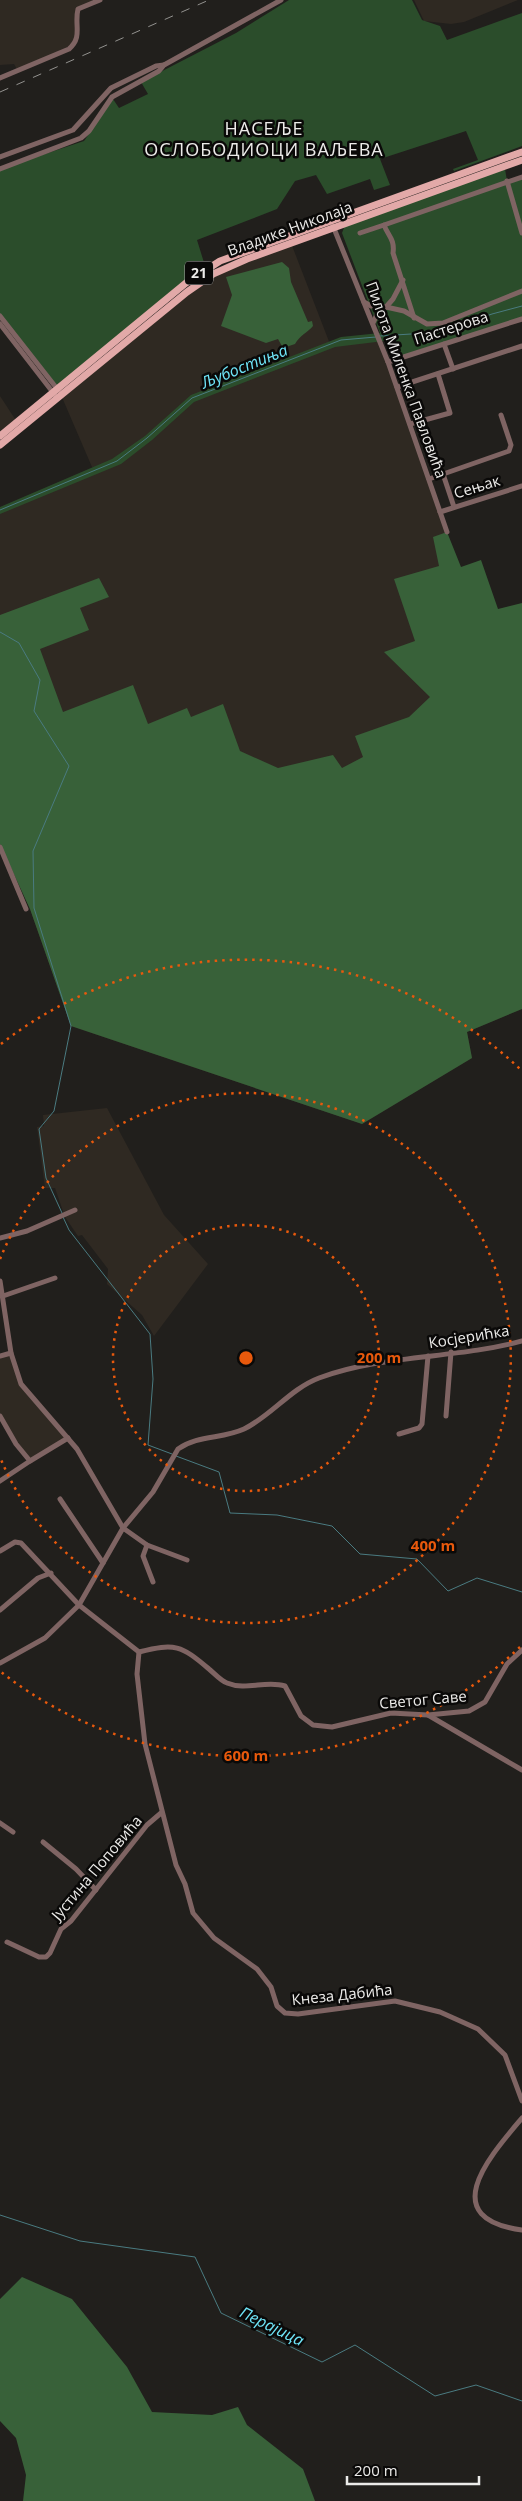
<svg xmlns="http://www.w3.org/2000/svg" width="522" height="2501" viewBox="0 0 522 2501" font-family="'Open Sans',sans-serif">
<rect width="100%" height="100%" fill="#211f1c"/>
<g fill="#2f2922">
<path d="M0 0H100L78 9 75 43 18 71 14 64 0 65Z"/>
<path d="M414 0H518L464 22 451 24 424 21Z"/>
<path d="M291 243 330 344 378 337 477 618 522 1009 467 1032 472 1058 362 1124 71 1026 30 909 0 844V510L97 470 92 467 61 395 201 282Z"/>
<path d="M0 396 17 422 0 436Z"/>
<path d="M107 1108 164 1215 208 1264 154 1336 142 1315 107 1284 108 1269 82 1235 78 1236 65 1217 55 1188H45L37 1127 44 1126 43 1115Z"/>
<path d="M11 1353 18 1377 68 1438 30 1461 0 1416V1356Z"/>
</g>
<g fill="#2b4d2b">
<path d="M289 0H412L422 20 440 26 447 40 522 13V146L454 171 453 169 478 160 466 131 380 159 390 185 374 190 370 179 327 194 316 175 295 181 277 209 197 240 206 269 58 388 0 316V169L84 141 113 99 119 108 148 94 141 82 236 33Z"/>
<path d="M505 169 507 181 522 177V319L404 357 384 341 335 347 194 402 152 440 121 464 0 514V507L112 459 145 436 191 395 341 337 380 333 342 233 345 225Z"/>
</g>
<g fill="#386139">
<path d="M282 262 289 268 291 282 308 322 312 321 313 326C307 333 300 335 295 344L283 348 278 339 266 343 221 326 232 295 226 277Z"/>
<path d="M447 532 461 567 481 560 498 609 522 603V1009L467 1032 472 1058 362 1124 71 1026 30 909 0 844V615L99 578 109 597 80 608 89 630 40 649 63 712 133 685 148 724 187 708 191 717 223 704 240 751 278 768 333 755 342 768 363 757 355 736 409 717 430 697 384 652 415 641 394 579 439 566 433 537Z"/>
<path d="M22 2277 72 2299 127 2367 152 2412 212 2415 238 2407 247 2425 303 2469 315 2501H23L26 2475 16 2438 0 2421V2299Z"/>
</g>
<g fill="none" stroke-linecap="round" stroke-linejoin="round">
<g stroke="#4a7b81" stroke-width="1">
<path d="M380 336 442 332 492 314 522 306"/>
<path d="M0 510 117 461 147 438 192 398 341 340 376 337"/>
<path d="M0 632 19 643 40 680 34 711 69 766 33 851 34 908 71 1026 54 1111 39 1129 46 1178 62 1213"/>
<path d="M63 1217 69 1230 150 1334 153 1379 148 1445 172 1454"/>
<path d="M176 1456 219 1472 230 1513 277 1515 332 1526 360 1554 417 1559 448 1591 477 1578 522 1592"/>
<path d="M0 2215 80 2241 195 2257 221 2313 322 2362 355 2345 435 2396 476 2385 522 2401"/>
</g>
<g stroke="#7f6463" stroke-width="5">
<path d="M0 78 69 49C83 37 74 25 78 9L100 0"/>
<path d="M0 157 73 130 111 88 156 66 164 65"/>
<path d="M0 169 81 138 89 131 112 97 159 71 164 65 281 0"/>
<path d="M507 181 522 233"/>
<path d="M384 225 522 177"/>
<path d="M333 226 388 362 447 532"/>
<path d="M360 233 384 225C388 236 395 239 393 253L414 318"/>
<path d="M364 302 371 306 386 307 379 310 373 323"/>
<path d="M386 307 404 311 427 324 443 323 522 291"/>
<path d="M386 307 393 299 403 280"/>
<path d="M0 316 58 390"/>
<path d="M0 324 55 395"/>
<path d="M444 344 453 369"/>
<path d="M388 362 522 319"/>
<path d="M397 387 522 346"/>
<path d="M410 424 450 413 438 374"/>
<path d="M443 474 454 507"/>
<path d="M429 479 509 451 511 445 501 415"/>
<path d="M440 512 522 486"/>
<path d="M0 847 26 909"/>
<path d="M0 1238 27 1231 75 1210"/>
<path d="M0 1281 11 1353 21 1384 77 1449 123 1528 147 1545 187 1560"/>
<path d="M3 1296 55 1278"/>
<path d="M0 1356 11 1353"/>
<path d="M0 1416 16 1444 30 1461 68 1438"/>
<path d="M446 1416 451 1352"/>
<path d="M399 1434 419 1428 422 1424 428 1356"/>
<path d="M0 1481 30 1461"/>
<path d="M60 1499 103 1563"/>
<path d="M147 1545 143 1556 153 1582"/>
<path d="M0 1551 15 1542 21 1543 79 1605 139 1652C175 1643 181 1645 209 1669 214 1673 221 1681 227 1683 246 1691 266 1680 285 1686L301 1716 313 1725 332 1727 391 1713 428 1715 469 1711 485 1702 507 1664 522 1650"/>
<path d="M0 1610 38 1578 51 1573"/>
<path d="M139 1652 137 1674 145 1744 176 1865 185 1884 193 1913 214 1938 257 1969 271 1987 277 2006 285 2013 298 2014 395 2001 440 2012 478 2029 505 2055 522 2101"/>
<path d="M0 1663 45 1638 79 1605 123 1528 153 1492 178 1449C198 1435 222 1439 244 1429 271 1416 290 1389 319 1378 384 1354 456 1359 522 1341"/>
<path d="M428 1715 522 1770"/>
<path d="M0 1823 13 1832"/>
<path d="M43 1842 76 1869 96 1890"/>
<path d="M7 1942 39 1957H46L50 1953 61 1929 71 1921 147 1825 161 1813"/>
<path d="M522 2118C491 2155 434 2218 522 2230"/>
</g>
<g stroke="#e2a9a8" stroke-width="7">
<path d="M0 436 186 283 220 261 522 152"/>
<path d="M0 445 187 292 213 274 247 259 522 160"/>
</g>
<path stroke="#93928f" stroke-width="1" stroke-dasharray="9 9" stroke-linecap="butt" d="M0 92 209 0"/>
</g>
<g fill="none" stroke="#e8590c" stroke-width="2.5" stroke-dasharray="2.5 5">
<circle cx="246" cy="1358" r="133"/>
<path d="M0 1259A265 265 0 1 1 0 1457"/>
<path d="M520 1647A398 398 0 0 1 1 1672M1 1044A398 398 0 0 1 520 1069"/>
</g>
<g text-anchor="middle" stroke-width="5" stroke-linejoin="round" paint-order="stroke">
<rect fill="#0a0908" stroke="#a8a7a6" stroke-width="1" x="185" y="261.5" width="28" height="23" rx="4"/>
<g font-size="14" font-weight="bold" fill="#ecebe9">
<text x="199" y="278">21</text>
</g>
<g font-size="15" fill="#ecebe9" stroke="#0a0908">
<text transform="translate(290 229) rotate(-20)" y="5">Владике Николаја</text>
<text transform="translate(451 328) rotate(-18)" y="5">Пастерова</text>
<text transform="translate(406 380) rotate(70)" y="5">Пилота Миленка Павловића</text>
<text transform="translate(477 487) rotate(-17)" y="5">Сењак</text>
<text transform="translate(469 1337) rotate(-9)" y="5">Косјерићка</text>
<text transform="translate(423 1700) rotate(-5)" y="5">Светог Саве</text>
<text transform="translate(97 1868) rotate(-50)" y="5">Јустина Поповића</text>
<text transform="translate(342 1995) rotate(-6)" y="5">Кнеза Дабића</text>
</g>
<g font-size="16" font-style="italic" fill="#6fe5f8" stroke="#0a0908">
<text transform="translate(244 366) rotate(-22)" y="6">Љубостиња</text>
<text transform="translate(272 2326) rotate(26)" y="6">Перајица</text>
</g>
<g font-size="18" letter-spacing="1" fill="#ecebe9" stroke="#0a0908">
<text x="264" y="135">НАСЕЉЕ<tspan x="264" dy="21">ОСЛОБОДИОЦИ ВАЉЕВА</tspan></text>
</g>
</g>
<circle cx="246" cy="1358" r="8" fill="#e8590c" stroke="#0a0908" stroke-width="2.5"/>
<g font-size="15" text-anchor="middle" font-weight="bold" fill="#e8590c" stroke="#0a0908" stroke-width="5" stroke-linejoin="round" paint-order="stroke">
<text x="379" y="1363">200 m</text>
<text x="433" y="1551">400 m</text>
<text x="246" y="1761">600 m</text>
</g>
<path d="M347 2476v8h132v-8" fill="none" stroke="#ecebe9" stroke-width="2.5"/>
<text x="354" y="2476" font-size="15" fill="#ecebe9" stroke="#0a0908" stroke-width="4" paint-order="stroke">200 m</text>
</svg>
